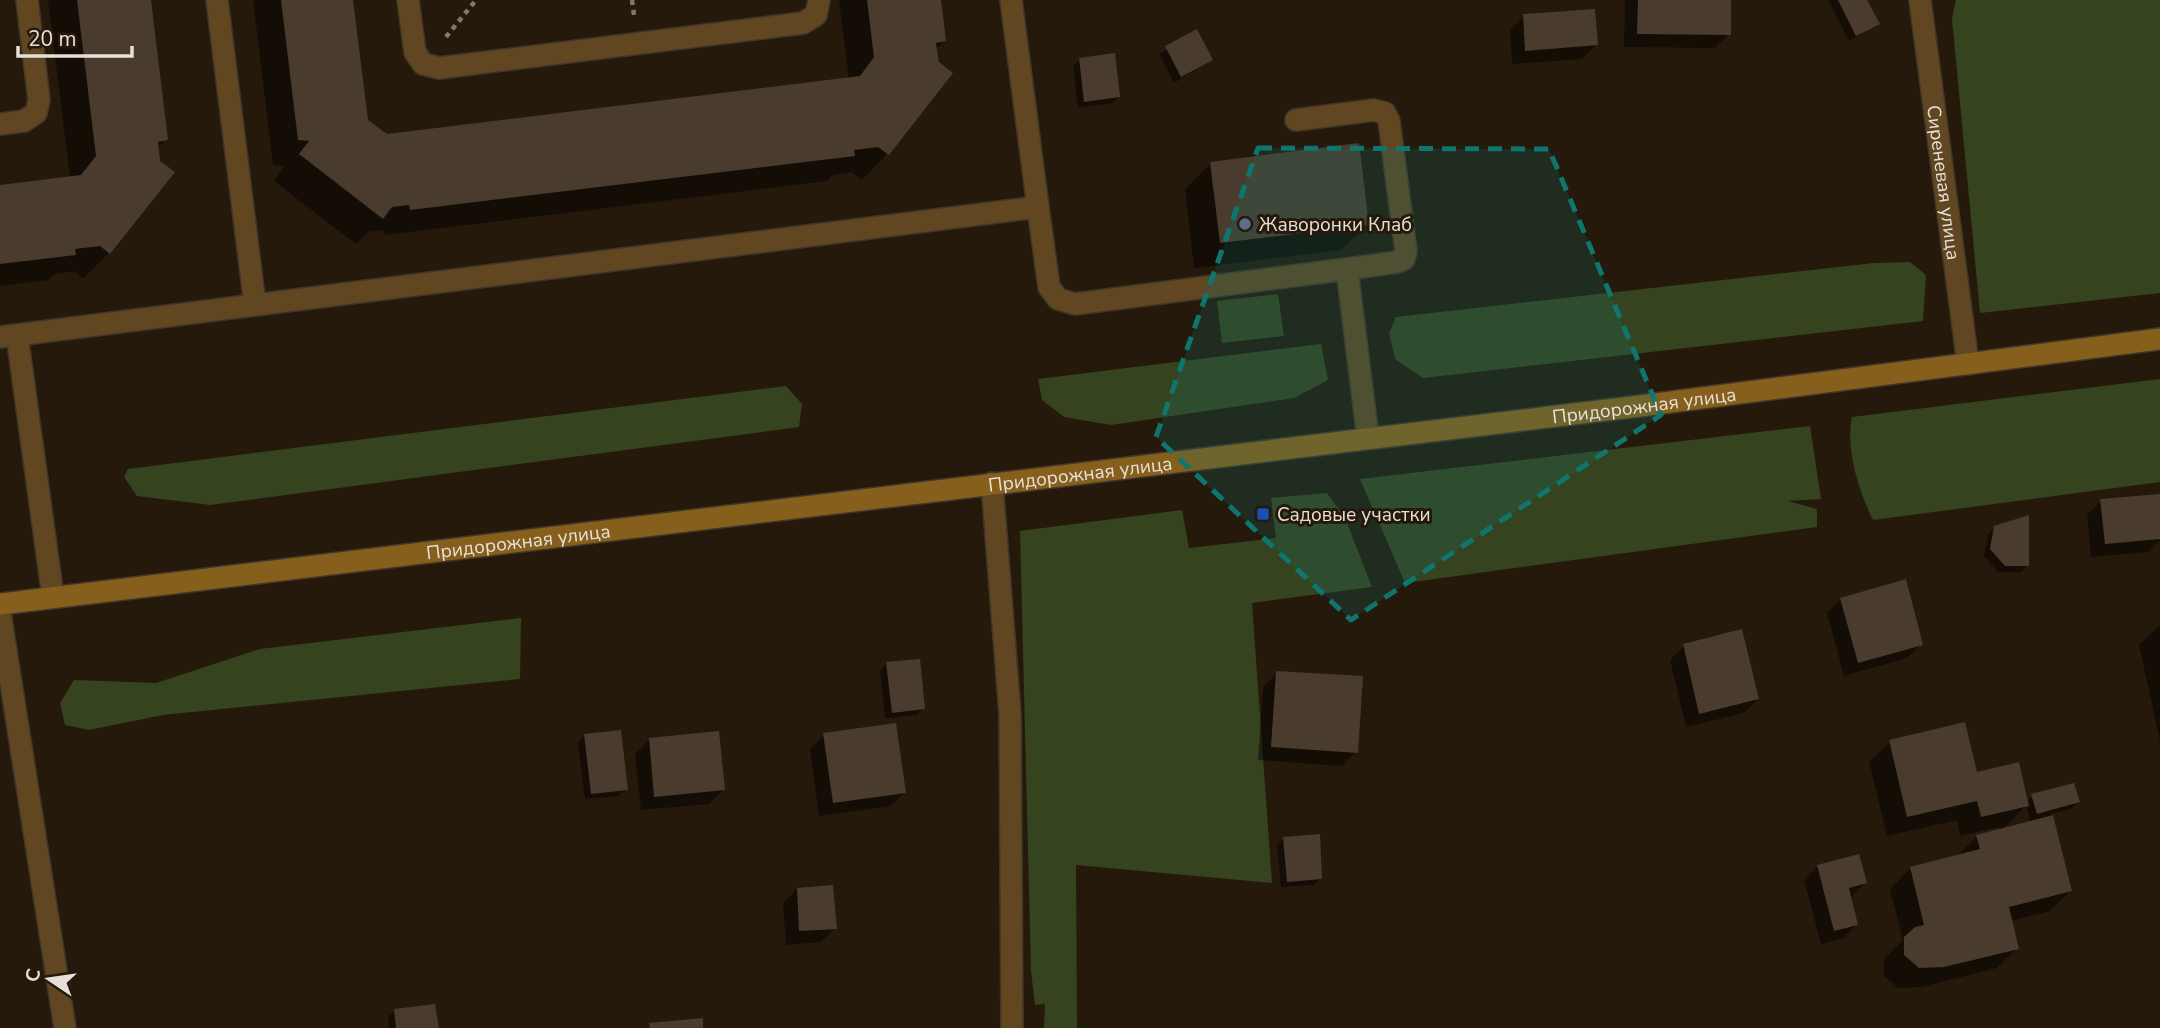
<svg xmlns="http://www.w3.org/2000/svg" width="2160" height="1028" viewBox="0 0 2160 1028" font-family="'Nunito Sans',sans-serif">
<rect width="100%" height="100%" fill="#25190c"/>
<g fill="#36431f">
<path d="M1956 0H2160V293L1980 313 1952 19Z"/>
<path d="M1910 262 1926 275 1923 321 1423 378 1395 359 1389 333 1396 317 1874 263Z"/>
<path d="M1278 294 1284 336 1222 343 1217 301Z"/>
<path d="M1321 344 1328 380 1294 398 1111 425 1064 417 1042 400 1038 379Z"/>
<path d="M2160 379V482L1873 520C1859 492 1845 448 1852 417Z"/>
<path d="M786 386 802 404 799 427 210 505 137 496 124 477 128 469Z"/>
<path d="M1810 426 1821 499 1788 501 1817 509V527L1405 583 1360 479Z"/>
<path d="M1327 493 1345 518 1372 587 1252 603 1272 883 1076 865 1077 1028H1044L1045 1004 1035 1005 1031 971 1020 531 1182 510 1189 548 1276 538 1271 498Z"/>
<path d="M521 618 520 679 163 715 89 730 65 725 60 703 74 680 156 683 260 649Z"/>
</g>
<g fill="#0007" fill-rule="evenodd">
<path d="M48 0H149L166 140 157 148 159 162 173 173 109 253 83 279 74 271 55 274 48 280 0 286V187L70 178Z"/>
<path d="M253 0H352L366 121 386 136 849 79 839 0H939L944 41 935 50 937 63 951 73 887 154 862 180 852 172 833 175 827 181 385 235 384 230 368 232 356 244 274 181 285 166 273 165Z"/>
<path d="M1625 0H1730L1729 34 1715 48 1624 47Z"/>
<path d="M1828 0H1865L1877 23 1849 41Z"/>
<path d="M1524 16 1596 45 1582 59 1512 64 1510 30Z"/>
<path d="M1196 32 1211 60 1174 83 1159 54Z"/>
<path d="M1080 59 1119 97 1112 103 1078 108 1073 66Z"/>
<path d="M1211 163 1367 225 1341 250 1194 268 1185 189Z"/>
<path d="M2160 495V540L2148 552 2091 557 2087 515 2101 501Z"/>
<path d="M1995 527 2028 565 2021 572H1998L1984 556 1988 534Z"/>
<path d="M1841 599 1921 644 1907 658 1844 676 1827 613Z"/>
<path d="M2160 625V741L2139 645Z"/>
<path d="M1684 646 1758 699 1744 713 1686 727 1670 660Z"/>
<path d="M886 664 923 708 917 715 885 718 880 671Z"/>
<path d="M1277 673 1356 752 1342 766 1258 760 1263 687Z"/>
<path d="M585 735 626 789 619 796 585 799 578 742Z"/>
<path d="M824 735 905 792 891 806 819 816 810 749Z"/>
<path d="M649 740 723 790 709 804 641 810 635 754Z"/>
<path d="M1890 742 1975 774 2026 802 2032 796 2078 802 2071 809 2051 814 2070 891 2050 911 2010 921 2017 948 1997 968 1922 987 1898 988 1884 976V959L1903 940 1890 889 1911 868 1956 857 1977 836 2000 830 1999 827 1960 836 1957 820 1887 836 1869 762ZM2026 806 2031 823 2002 830Z"/>
<path d="M1284 839 1321 878 1314 885 1281 887 1277 845Z"/>
<path d="M1818 866 1865 883 1851 897 1856 925 1842 939 1821 944 1804 880Z"/>
<path d="M797 889 835 928 821 942 786 945 783 903Z"/>
<path d="M395 1011 437 1028H389L388 1017Z"/>
</g>
<g fill="#493c2e">
<path d="M77 0H151L168 140 158 142 160 161 175 172 110 254 100 246 75 249 76 255 0 264V185L81 175 96 156Z"/>
<path d="M281 0H353L368 120 387 134 860 76 874 57 867 0H941L946 41 936 43 939 62 953 73 889 155 878 147 854 150 855 156 410 210 409 205 392 207 383 219 299 154 309 141 298 140Z"/>
<path d="M1638 0H1731V35L1637 34Z"/>
<path d="M1838 0H1867L1880 24 1856 36Z"/>
<path d="M1595 9 1598 45 1525 51 1523 14Z"/>
<path d="M1197 29 1213 60 1181 77 1165 46Z"/>
<path d="M1115 53 1120 97 1084 102 1079 58Z"/>
<path d="M1359 143 1369 225 1220 243 1210 162Z"/>
<path d="M2160 494V539L2105 544 2100 499Z"/>
<path d="M2029 515V566H2005L1990 549 1994 526Z"/>
<path d="M1906 579 1923 645 1858 663 1840 598Z"/>
<path d="M1742 629 1759 699 1699 714 1683 644Z"/>
<path d="M920 659 925 709 892 713 886 662Z"/>
<path d="M1276 671 1363 676 1358 753 1271 747Z"/>
<path d="M1965 722 1977 772 2019 762 2029 806 1981 817 1977 801 1907 817 1889 740Z"/>
<path d="M896 723 906 793 833 803 823 733Z"/>
<path d="M621 730 628 790 591 794 584 734Z"/>
<path d="M719 731 725 790 654 797 649 738Z"/>
<path d="M2074 783 2080 802 2037 814 2031 794Z"/>
<path d="M2053 815 2072 891 2009 907 2019 949 1944 967 1919 968 1904 955V937L1915 927 1924 925 1910 867 1980 849 1976 835Z"/>
<path d="M1320 834 1322 879 1287 882 1283 837Z"/>
<path d="M1859 854 1867 883 1849 888 1858 925 1834 931 1817 865Z"/>
<path d="M833 885 837 929 799 931 797 888Z"/>
<path d="M435 1004 439 1028H396L394 1009Z"/>
<path d="M703 1018V1028H650L649 1023Z"/>
</g>
<g fill="none" stroke-linecap="round" stroke-linejoin="round">
<defs>
<g id="lane">
<path d="M217 0 255 305"/>
<path d="M408 0 415 52 423 64 439 68 803 23 816 15 819 0"/>
<path d="M1296 120 1374 110 1385 113 1389 121 1406 251 1404 259 1397 262 1347 269"/>
<path d="M0 124 24 121 36 113 39 100 27 0"/>
<path d="M1038 207 1049 287 1058 299 1075 304 1347 269 1368 438"/>
<path d="M17 335 53 597"/>
<path d="M0 337 1038 207 1011 0"/>
</g>
<g id="street">
<path id="s1" d="M1920 0 1968 364"/>
<path d="M992 483 1010 714 1012 1028"/>
<path d="M0 613 65 1028"/>
</g>
<g id="secondary">
<path id="s2" d="M0 604 1632 407 2160 339"/>
</g>
</defs>
<use href="#lane" stroke="#403529" stroke-width="24"/>
<use href="#street" stroke="#403529" stroke-width="24"/>
<use href="#secondary" stroke="#403529" stroke-width="24"/>
<g stroke="#82786d" stroke-width="4.5" stroke-dasharray="5 5" stroke-linecap="butt">
<path d="M632 0 634 15"/>
<path d="M446 37 476 0"/>
</g>
<use href="#lane" stroke="#604722" stroke-width="21"/>
<use href="#street" stroke="#604722" stroke-width="21"/>
<use href="#secondary" stroke="#875f1c" stroke-width="21"/>
</g>
<path fill="#0f766e" fill-opacity="0.2" stroke="#0f766e" stroke-width="5" stroke-dasharray="14 9" stroke-linejoin="round" d="M1258 148 1549 149 1661 415 1351 620 1156 437Z"/>
<circle fill="#5c6f8a" stroke="#25190c" stroke-width="2.5" cx="1245" cy="224" r="7"/>
<rect fill="#1a4fb4" stroke="#25190c" stroke-width="2.5" x="1256" y="507" width="14" height="14" rx="3.5"/>
<g text-anchor="middle" stroke-width="6" stroke-linejoin="round" paint-order="stroke">
<g font-size="19" fill="#e8e0d8" stroke="#25190c">
<text dy="7" stroke="none"><textPath href="#s1" startOffset="184">Сиреневая улица</textPath></text>
<text dy="7" stroke="none"><textPath href="#s2" startOffset="1656">Придорожная улица</textPath></text>
<text dy="7" stroke="none"><textPath href="#s2" startOffset="1088">Придорожная улица</textPath></text>
<text dy="7" stroke="none"><textPath href="#s2" startOffset="522">Придорожная улица</textPath></text>
</g>
<g font-size="19" fill="#e8e0d8" stroke="#25190c" text-anchor="start">
<text x="1259" y="231">Жаворонки Клаб</text>
<text x="1277" y="521">Садовые участки</text>
</g>
</g>
<g transform="translate(49 979) rotate(283)" stroke="#25190c" stroke-width="5" paint-order="stroke">
<path d="M0-5L12 26L0 18L-12 26Z" fill="#e8e0d8"/>
<text y="-10" font-size="19" font-weight="bold" text-anchor="middle" fill="#e8e0d8">С</text>
</g>
<path d="M18 46v10h114v-10" fill="none" stroke="#e8e0d8" stroke-width="3.5"/>
<text x="28" y="46" font-size="21" fill="#e8e0d8" stroke="#25190c" stroke-width="5" paint-order="stroke">20 m</text>
</svg>
